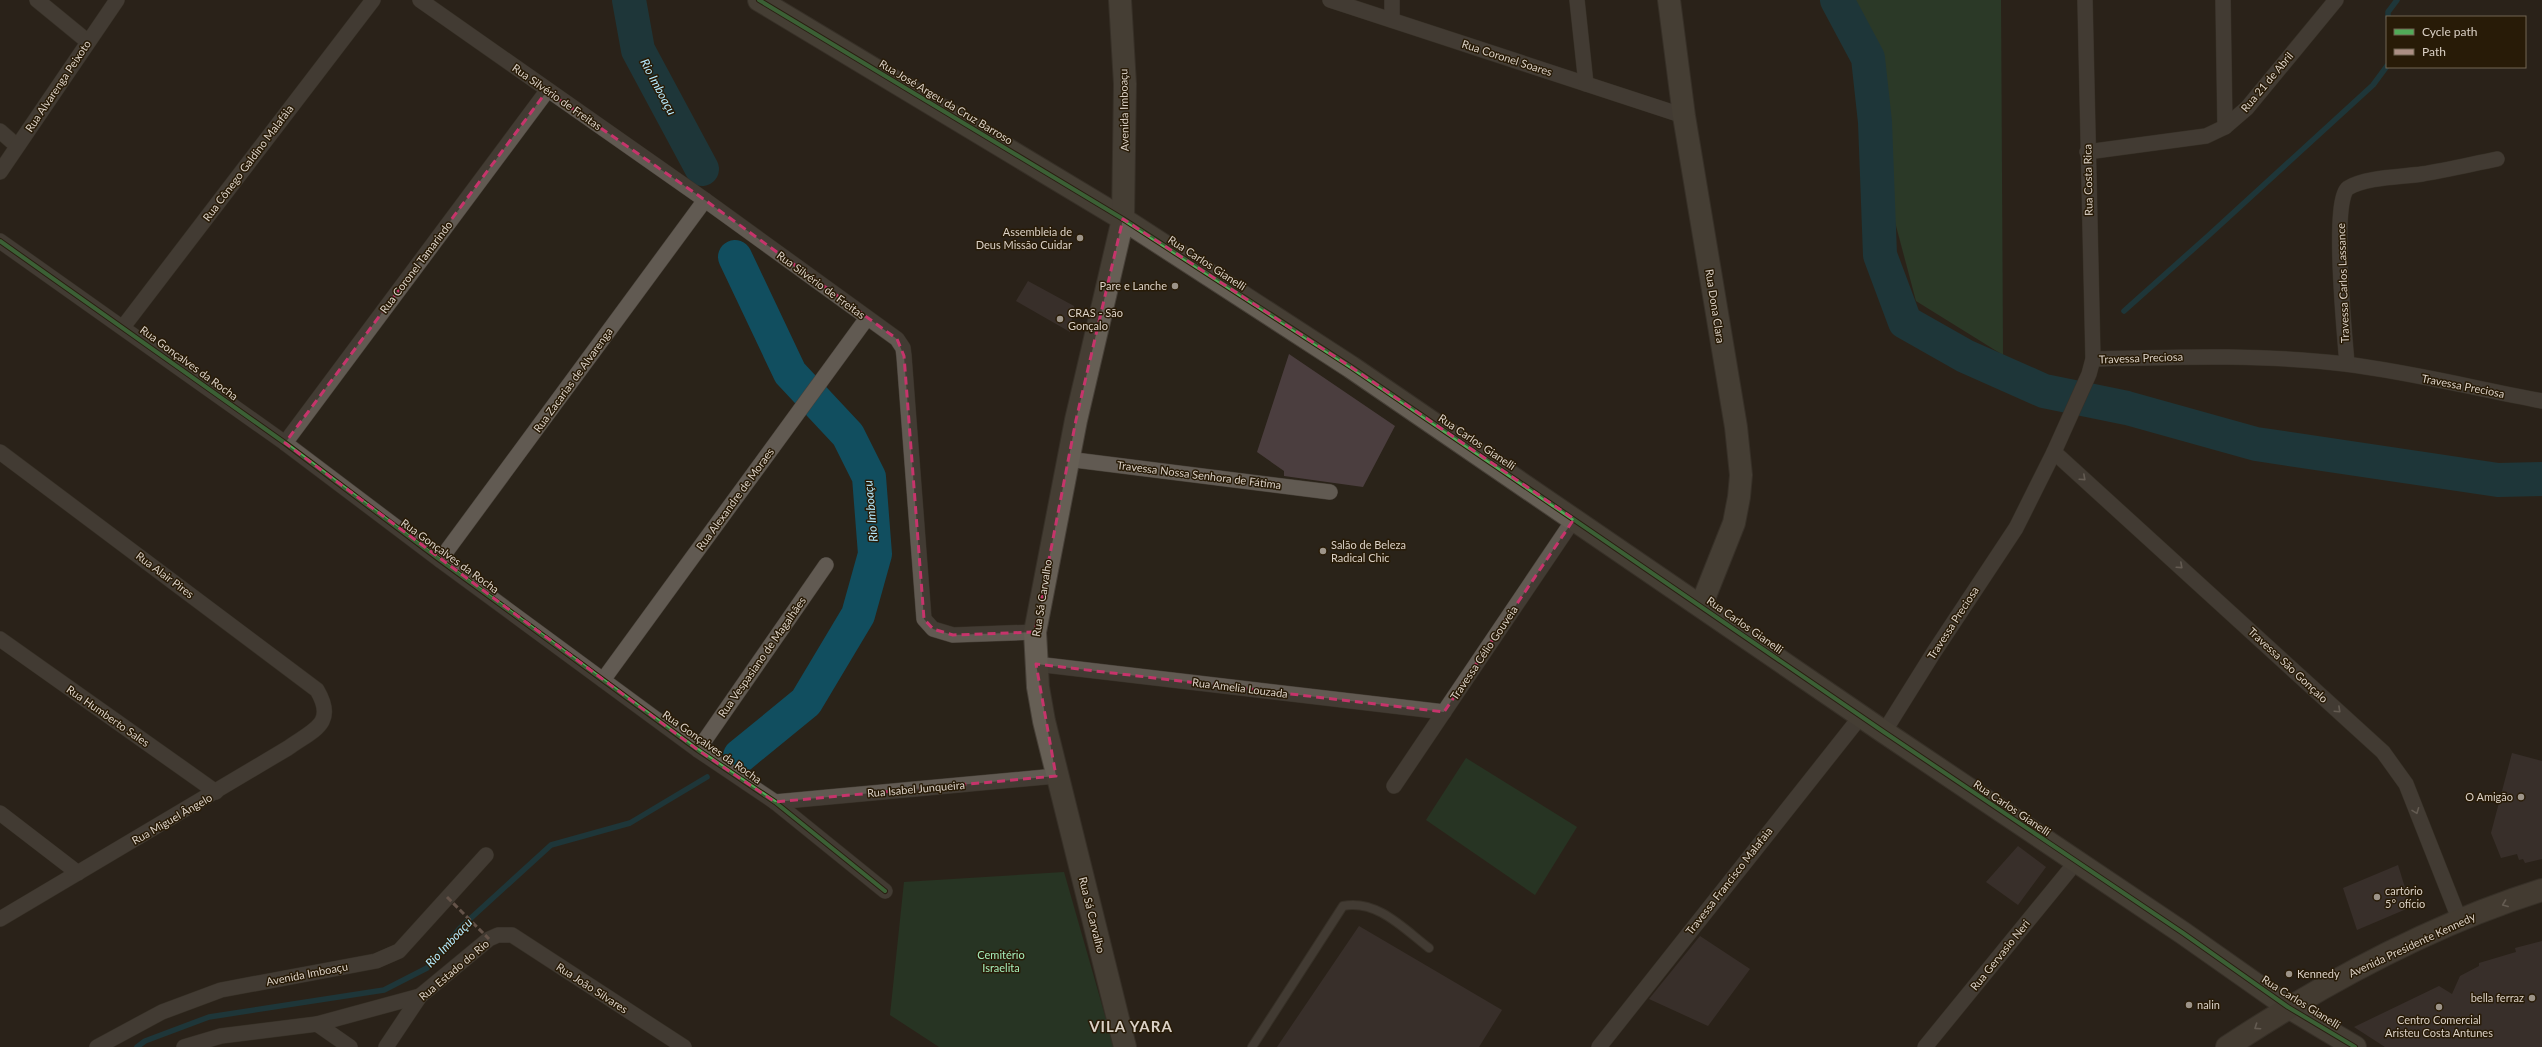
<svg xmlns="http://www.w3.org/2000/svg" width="2542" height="1047" viewBox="0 0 2542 1047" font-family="Lato,sans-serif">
<rect width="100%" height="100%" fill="#2a2319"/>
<g fill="#254a2f">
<path d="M1466 758 1577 827 1535 895 1426 820Z"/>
<path d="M1064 872 1114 1047H939L890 1015 904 882Z"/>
</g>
<path fill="#2e5439" d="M1836 0H2001L2003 355 1916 301Z"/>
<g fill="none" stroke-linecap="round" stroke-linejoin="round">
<g stroke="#114e5f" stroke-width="5.5">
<path d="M2388 17V12L2397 0"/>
<path d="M2124 311 2208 236 2373 85 2387 66"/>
<path d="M2036 387 2046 378"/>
<path d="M137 1047 145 1041 209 1017 384 990 427 968 460 928 551 845 630 823 707 777"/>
</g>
<g stroke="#114e5f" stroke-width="34">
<path d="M629 0 638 50 702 169"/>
<path d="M1837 0 1868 58 1875 122 1880 255 1905 322 1965 356 2044 391 2127 408 2256 444 2498 480 2542 479"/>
<path d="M735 257 790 373 848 435 869 477 875 554 858 615 806 702 740 756"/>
</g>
</g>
<g fill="#4b3e3f">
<path d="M1028 281 1074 306 1070 332 1016 301Z"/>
<path d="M1289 354 1395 426 1363 487 1284 476V471L1257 452Z"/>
<path d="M2512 753 2542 761V859L2525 863 2523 859 2519 860 2517 854 2501 858 2491 833Z"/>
<path d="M2018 846 2046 867 2018 905 1986 882Z"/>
<path d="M2398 865 2411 907 2357 930 2343 888Z"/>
<path d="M1359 926 1502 1010 1479 1047H1277Z"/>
<path d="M1700 936 1750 969 1708 1026 1649 999Z"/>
<path d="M2542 941V1047H2385L2354 1027 2439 986 2452 994 2460 976 2479 966V963L2516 952 2515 948Z"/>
</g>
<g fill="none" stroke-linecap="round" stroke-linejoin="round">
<defs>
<path id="lane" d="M1252 1047 1343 906C1377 899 1404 929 1429 948"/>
<g id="street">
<path d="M37 0 87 41"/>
<path d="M420 0 705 200 897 339 903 348 904 356 924 619 933 629 953 635 1035 632"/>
<path d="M1330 0 1684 116"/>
<path d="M1392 0V20"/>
<path d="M1577 0 1586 84"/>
<path d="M2223 0 2225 127"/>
<path d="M0 131 17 146"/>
<path d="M2087 152 2206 136 2225 127 2247 108 2336 0"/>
<path d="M0 172 117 0"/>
<path d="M0 241 285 443 440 560 698 750 775 802 885 891"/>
<path d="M123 327 373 0"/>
<path d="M2093 359C2177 357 2261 354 2345 364 2411 372 2477 389 2542 401"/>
<path d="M2347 364C2345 338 2331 200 2348 188 2365 177 2402 177 2422 174 2447 170 2472 164 2497 159"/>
<path d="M285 443 547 91"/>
<path d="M0 452 317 690C337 724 313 730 288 748L0 919"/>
<path d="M2054 452 2383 752 2406 784 2460 921"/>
<path d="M1067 459 1330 492"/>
<path d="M440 560 705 200"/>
<path d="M0 639 216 792"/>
<path d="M1036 664 1444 712"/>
<path d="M603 680 867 318"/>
<path d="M1884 732 1934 652 2016 528 2054 452 2089 374 2093 359 2085 0"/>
<path d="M698 750 826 565"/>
<path d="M1394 786 1574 519"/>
<path d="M775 802 1056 776"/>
<path d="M0 813 78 873"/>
<path d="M317 1024 350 1047"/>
<path d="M97 1047 162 1012 221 990 376 961 399 951 486 855"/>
<path d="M184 1047 221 1036 317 1024 420 996"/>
<path d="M386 1047 420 996 489 939 498 935H512L684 1047"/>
<path d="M1599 1047 1861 716"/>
<path d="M1925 1047 2076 862"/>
</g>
<g id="secondary">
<path d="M759 0 1123 219 1351 367 1884 732 2183 933 2288 1007 2355 1047"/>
<path d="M1120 0 1125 84 1123 219 1076 420 1035 632 1038 687 1044 721 1125 1047"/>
<path d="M1669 0 1684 116 1736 427 1741 475 1739 497 1734 523 1701 606"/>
</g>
<path id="primary" d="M2227 1047C2324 983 2430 925 2542 890"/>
</defs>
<use href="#lane" stroke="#474038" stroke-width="10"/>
<use href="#street" stroke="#474038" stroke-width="16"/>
<use href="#secondary" stroke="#474038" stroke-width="24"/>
<use href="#primary" stroke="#474038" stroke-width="24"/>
<use href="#lane" stroke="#615a52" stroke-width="8"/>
<use href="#street" stroke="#615a52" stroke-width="15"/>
<use href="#secondary" stroke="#665f55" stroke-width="22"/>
<use href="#primary" stroke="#62594f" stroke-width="22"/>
<path stroke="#ac8f84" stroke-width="3" stroke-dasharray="6 3" stroke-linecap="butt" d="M447 897 489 939"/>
<defs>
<g id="cycleway">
<path d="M759 0 1123 219 1351 367 1884 732 2183 933 2288 1007 2355 1047"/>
<path d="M0 241 285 443 440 560 698 750 775 802 885 891"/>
</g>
</defs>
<use href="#cycleway" stroke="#281b07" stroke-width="6"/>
<use href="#cycleway" stroke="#51ab58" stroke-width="4"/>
</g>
<defs><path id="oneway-chevron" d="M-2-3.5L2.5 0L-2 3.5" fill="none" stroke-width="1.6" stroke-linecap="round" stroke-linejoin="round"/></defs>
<g stroke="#aaa198">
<use href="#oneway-chevron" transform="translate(2083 478) rotate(42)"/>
<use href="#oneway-chevron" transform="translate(2180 566) rotate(42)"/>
<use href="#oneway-chevron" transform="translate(2338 710) rotate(43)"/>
<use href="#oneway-chevron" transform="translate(2416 811) rotate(69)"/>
</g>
<g stroke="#aba196">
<use href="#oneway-chevron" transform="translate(2505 904) rotate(159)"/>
<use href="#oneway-chevron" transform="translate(2257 1027) rotate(146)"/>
</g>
<path d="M0 0H2542V1047H0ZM547 91 705 200 897 339 904 356 924 619 933 629 953 635 1035 632 1076 420 1123 219 1351 367 1574 519 1444 712 1036 664 1056 776 775 802 698 750 285 443Z" fill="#2a2319" fill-opacity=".55" fill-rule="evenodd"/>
<path fill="none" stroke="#c6346b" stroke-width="3" stroke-dasharray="8 5" stroke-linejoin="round" d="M547 91 705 200 897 339 904 356 924 619 933 629 953 635 1035 632 1076 420 1123 219 1351 367 1574 519 1444 712 1036 664 1056 776 775 802 698 750 285 443Z"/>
<g fill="#9d9489" stroke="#281b07" stroke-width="1.5">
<circle cx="1080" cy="238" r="4"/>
<circle cx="1175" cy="286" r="4"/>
<circle cx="1060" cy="319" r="4"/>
<circle cx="1323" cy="551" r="4"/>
<circle cx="2521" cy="797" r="4"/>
<circle cx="2377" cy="897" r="4"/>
<circle cx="2289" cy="974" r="4"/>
<circle cx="2532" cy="998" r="4"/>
<circle cx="2189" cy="1005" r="4"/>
<circle cx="2439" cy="1007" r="4"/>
</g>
<g text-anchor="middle" stroke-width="3" stroke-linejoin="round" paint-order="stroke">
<g font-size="11" fill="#dbd1c6" stroke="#281b07">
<text transform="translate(1507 58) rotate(18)" y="4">Rua Coronel Soares</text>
<text transform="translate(2267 82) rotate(-50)" y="4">Rua 21 de Abril</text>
<text transform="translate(58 86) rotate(-56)" y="4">Rua Alvarenga Peixoto</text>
<text transform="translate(557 97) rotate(35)" y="4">Rua Silvério de Freitas</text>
<text transform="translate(946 102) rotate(31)" y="4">Rua José Argeu da Cruz Barroso</text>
<text transform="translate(1124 110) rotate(-91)" y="4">Avenida Imboaçu</text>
<text transform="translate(248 163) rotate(-53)" y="4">Rua Cônego Galdino Malafáia</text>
<text transform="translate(2088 180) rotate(-91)" y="4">Rua Costa Rica</text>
<text transform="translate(1207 263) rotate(33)" y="4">Rua Carlos Gianelli</text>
<text transform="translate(416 267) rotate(-53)" y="4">Rua Coronel Tamarindo</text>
<text transform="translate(2343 283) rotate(-92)" y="4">Travessa Carlos Lassance</text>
<text transform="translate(821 285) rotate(36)" y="4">Rua Silvério de Freitas</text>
<text transform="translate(1715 306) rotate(81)" y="4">Rua Dona Clara</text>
<text transform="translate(2141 358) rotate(-2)" y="4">Travessa Preciosa</text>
<text transform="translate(189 363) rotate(36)" y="4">Rua Gonçalves da Rocha</text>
<text transform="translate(573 380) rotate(-54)" y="4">Rua Zacarias de Alvarenga</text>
<text transform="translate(2463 386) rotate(11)" y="4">Travessa Preciosa</text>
<text transform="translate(1477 442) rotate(34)" y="4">Rua Carlos Gianelli</text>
<text transform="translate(1199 475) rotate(7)" y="4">Travessa Nossa Senhora de Fátima</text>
<text transform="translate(735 499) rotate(-54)" y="4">Rua Alexandre de Moraes</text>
<text transform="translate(450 556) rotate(36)" y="4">Rua Gonçalves da Rocha</text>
<text transform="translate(165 575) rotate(37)" y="4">Rua Alair Pires</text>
<text transform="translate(1042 598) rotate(-81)" y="4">Rua Sá Carvalho</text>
<text transform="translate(1953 623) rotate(-57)" y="4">Travessa Preciosa</text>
<text transform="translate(1745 625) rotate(35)" y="4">Rua Carlos Gianelli</text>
<text transform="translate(1484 653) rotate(-56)" y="4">Travessa Célio Gouveia</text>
<text transform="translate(762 657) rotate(-55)" y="4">Rua Vespasiano de Magalhães</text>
<text transform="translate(2288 665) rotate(43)" y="4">Travessa São Gonçalo</text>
<text transform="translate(1240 688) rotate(7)" y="4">Rua Amelia Louzada</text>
<text transform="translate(108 716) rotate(35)" y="4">Rua Humberto Sales</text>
<text transform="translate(712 747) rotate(35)" y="4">Rua Gonçalves da Rocha</text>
<text transform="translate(916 789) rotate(-5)" y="4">Rua Isabel Junqueira</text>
<text transform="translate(2012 808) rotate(34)" y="4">Rua Carlos Gianelli</text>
<text transform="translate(172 819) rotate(-30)" y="4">Rua Miguel Ângelo</text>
<text transform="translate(1729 881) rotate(-52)" y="4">Travessa Francisco Malafaia</text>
<text transform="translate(1092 915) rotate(76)" y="4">Rua Sá Carvalho</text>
<text transform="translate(2412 945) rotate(-25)" y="4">Avenida Presidente Kennedy</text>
<text transform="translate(2000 955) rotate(-51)" y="4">Rua Gervasio Neri</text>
<text transform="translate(454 970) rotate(-40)" y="4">Rua Estado do Rio</text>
<text transform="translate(307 974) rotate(-11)" y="4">Avenida Imboaçu</text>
<text transform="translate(592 988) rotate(33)" y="4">Rua João Silvares</text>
<text transform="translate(2301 1002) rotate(32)" y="4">Rua Carlos Gianelli</text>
</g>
<g font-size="11" fill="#dbd1c6" stroke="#281b07" text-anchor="start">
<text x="1072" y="236" text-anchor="end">Assembleia de<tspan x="1072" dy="13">Deus Missão Cuidar</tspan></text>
<text x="1167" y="290" text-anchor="end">Pare e Lanche</text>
<text x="1068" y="317">CRAS - São<tspan x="1068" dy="13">Gonçalo</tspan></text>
<text x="1331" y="549">Salão de Beleza<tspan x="1331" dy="13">Radical Chic</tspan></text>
<text x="2513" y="801" text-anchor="end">O Amigão</text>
<text x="2385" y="895">cartório<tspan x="2385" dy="13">5° ofício</tspan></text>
<text x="2297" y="978">Kennedy</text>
<text x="2524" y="1002" text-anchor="end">bella ferraz</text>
<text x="2197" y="1009">nalin</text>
<text x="2439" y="1024" text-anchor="middle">Centro Comercial<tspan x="2439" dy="13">Aristeu Costa Antunes</tspan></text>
</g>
<g font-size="11" fill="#a6efbc" stroke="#281b07">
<text x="1001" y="959">Cemitério<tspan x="1001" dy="13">Israelita</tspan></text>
</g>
<g font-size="12" font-style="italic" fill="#b5eafe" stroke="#281b07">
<text transform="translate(658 87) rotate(62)" y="4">Rio Imboaçu</text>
<text transform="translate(871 511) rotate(-95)" y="4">Rio Imboaçu</text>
<text transform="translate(449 943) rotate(-47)" y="4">Rio Imboaçu</text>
</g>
<g font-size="15" font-weight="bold" letter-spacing="1" fill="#dbd1c6" stroke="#281b07">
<text x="1131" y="1032">VILA YARA</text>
</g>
</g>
<rect x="2386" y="16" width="140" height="52" fill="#281b07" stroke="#706453"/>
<rect x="2394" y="29" width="20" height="6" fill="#51ab58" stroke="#706453"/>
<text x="2422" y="36" font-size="12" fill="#dbd1c6">Cycle path</text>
<rect x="2394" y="49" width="20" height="6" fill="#ac8f84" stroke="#706453"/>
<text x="2422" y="56" font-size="12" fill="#dbd1c6">Path</text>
</svg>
